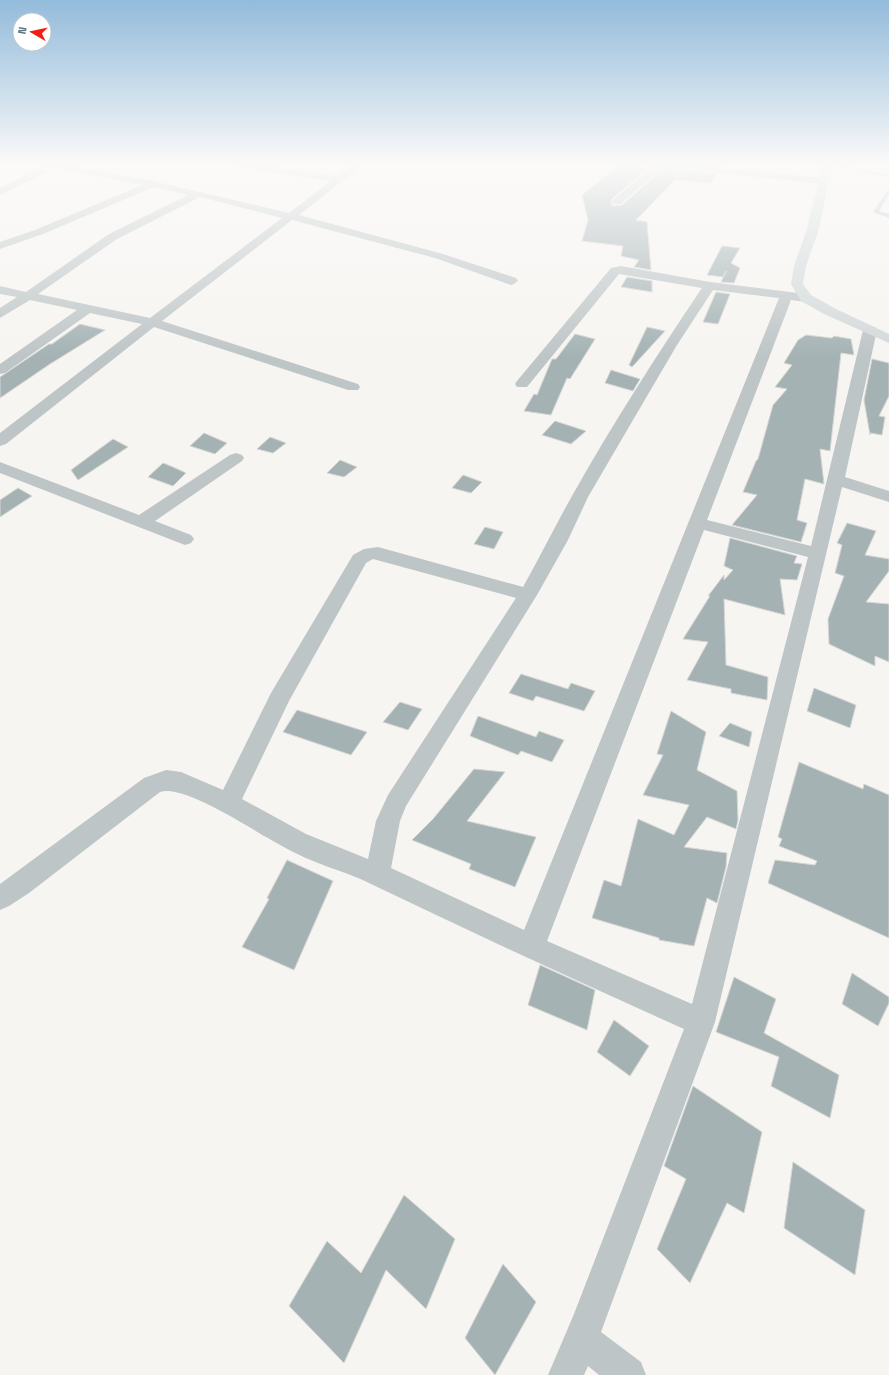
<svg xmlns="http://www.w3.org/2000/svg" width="889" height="1375" viewBox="0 0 889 1375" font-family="'Space Grotesk',sans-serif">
<rect width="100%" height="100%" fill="#f6f5f1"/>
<g fill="#a4b2b4" stroke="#d7d6d4">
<path d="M619 165 648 168 612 199 611 203 613 206 622 205 666 166 671 169 717 174 711 183 675 180 636 220 647 222 651 270 634 267 639 260 621 256 623 246 582 241 588 220 582 195Z"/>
<path d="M722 246 740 248 731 263 740 268 734 283 721 282 726 271 723 277 707 275Z"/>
<path d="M627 277 652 281V292L621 287Z"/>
<path d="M716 292 730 294 718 324 703 322Z"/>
<path d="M80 324 105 330 50 364 0 398V377L49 344H52Z"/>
<path d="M647 327 665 331 632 367 629 365Z"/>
<path d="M575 334 595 339 570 379 567 378 551 415 524 411 534 394 537 395 552 359H556Z"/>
<path d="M806 335 832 338 834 336 851 339 854 355 841 353 830 451 820 449 824 484 805 479 797 520 807 523 801 542 732 525 757 495 743 492 756 461 758 459 773 405 787 389 775 387 792 365 784 363 798 340Z"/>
<path d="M872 359 889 363V396L879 416 885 417 882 435 870 433V435L864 400Z"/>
<path d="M611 370 640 379 633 391 605 383Z"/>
<path d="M555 421 586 431 571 444 542 435Z"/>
<path d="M204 433 227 443 215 454 190 446Z"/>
<path d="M270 437 286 443 273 453 257 449Z"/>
<path d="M113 439 128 447 78 480 71 470Z"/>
<path d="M340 460 357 467 344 477 327 473Z"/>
<path d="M163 463 173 467 186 473 173 486 148 477Z"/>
<path d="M463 475 482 482 471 493 452 488Z"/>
<path d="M18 488 32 496 0 517V500Z"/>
<path d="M847 523 876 531 865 555 889 559V571L866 602 889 604V662L875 656V666L829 644 828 619 844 576 835 573 842 545 837 543Z"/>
<path d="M485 527 503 532 494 549 474 544Z"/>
<path d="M730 538 797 556 794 563 802 564 797 580 780 579 785 615 724 599 726 665 768 677 767 700 731 693V689L687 680 708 642 683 639 710 596H708L724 575V580L733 570 724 566Z"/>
<path d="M521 674 568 689 571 683 595 691 584 711 536 696 533 701 509 693Z"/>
<path d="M814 688 856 705 850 728 807 711Z"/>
<path d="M400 702 422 709 408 730 383 722Z"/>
<path d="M297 710 367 732 351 755 283 732Z"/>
<path d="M671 711 706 732 697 770 737 791 738 820 736 829 707 817 684 847 727 853 726 867 717 903 707 898 694 946 659 940V938L592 918 604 880 621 886 638 819 674 835 689 805 643 795 663 755 657 754Z"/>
<path d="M478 716 536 737 539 731 564 740 552 762 521 751 518 755 470 736Z"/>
<path d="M730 723 752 732 749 747 719 736Z"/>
<path d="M799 762 863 789 864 784 889 795V938L768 883 775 860 815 865 817 861 779 846 782 839 778 837Z"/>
<path d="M474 769 505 772 467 821 536 837 515 887 469 869 471 864 412 840 433 819Z"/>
<path d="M287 860 333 881 294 970 242 947 269 899 267 898Z"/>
<path d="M540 965 595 990 587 1030 528 1005Z"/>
<path d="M852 973 889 997V1003L878 1026 842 1004Z"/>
<path d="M734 977 776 999 764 1033 839 1075 830 1118 771 1086 779 1057 716 1032Z"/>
<path d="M614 1020 649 1046 630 1076 597 1052Z"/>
<path d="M693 1086 762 1132 744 1213 727 1203 690 1283 657 1249 686 1179 664 1166Z"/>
<path d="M793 1162 865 1210 855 1275 784 1228Z"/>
<path d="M404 1195 455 1239 426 1309 386 1270 344 1363 289 1306 327 1241 361 1273Z"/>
<path d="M503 1264 536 1302 495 1375 465 1338Z"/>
</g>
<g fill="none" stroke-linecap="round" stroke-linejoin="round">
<g fill="#bec5c7" fill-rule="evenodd">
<path d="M827 165H837L889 175V177Z"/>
<path d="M889 189V194L879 211 889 214V218L873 212Z"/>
</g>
<g fill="#bec5c7" fill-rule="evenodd">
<path d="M46 165H69L153 181 289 213 331 181 240 168 235 165H261L338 176 352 165H363L299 215 443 254 516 278 518 281 512 285 508 284 435 258 292 220 162 321 358 384 360 387 358 390H348L154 327 6 444 0 446V433L142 324 90 313 5 373 0 374V364L77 310 30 300 0 318V308L17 297 0 294V286L26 292 109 234 188 195 154 187 43 234 0 249V242L35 230 142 185 55 168 0 195V188ZM200 197 282 218 150 318 38 294 117 239Z"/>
<path d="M654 165H665L621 204H613L612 202 613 200Z"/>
<path d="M666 165H699L823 178 828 181 823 184 671 168Z"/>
<path d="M621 266 710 282 806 294 812 298 806 302 791 300 707 520 811 546 863 330 865 327H875L877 330 845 477 889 491V502L842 487 715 1022 601 1332 641 1362 646 1375H599L588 1366 584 1375H548L574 1314 684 1029C579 982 475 934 371 884 354 875 335 870 318 863 300 856 283 847 266 837 245 825 182 784 160 792L29 893 9 906 0 910V884L144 778 166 770 181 772 223 790 271 693 353 555 364 549 378 547 523 587C540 557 555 526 572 496 612 425 656 356 702 288L619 274 527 387H517L515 384 517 381 611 268ZM713 290 779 298 524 930 391 868 400 821 406 806 537 595 568 540 588 497 633 420 677 345ZM704 530 808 557 692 1004 547 941ZM373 559 516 598 388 795 376 821 368 859 306 834 242 799 289 701 366 563Z"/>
<path d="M236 453 242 455 244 458 242 461 155 521 191 535 194 539 191 543 185 545 0 473V462L139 515 230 455Z"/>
</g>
<path fill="#d2d9db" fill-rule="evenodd" d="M822 165H832L819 229 806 266 803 284 811 295 834 308 889 334V343L824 314 801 301 791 284 794 266 807 229Z"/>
</g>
<linearGradient id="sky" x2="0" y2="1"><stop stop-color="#93bbdb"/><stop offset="0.46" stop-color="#fbfaf9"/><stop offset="1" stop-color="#fbfaf9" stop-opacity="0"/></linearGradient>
<rect width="889" height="358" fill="url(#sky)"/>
<g transform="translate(32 32) rotate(279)"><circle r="19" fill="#ffffff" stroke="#bfc9cc"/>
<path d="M0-3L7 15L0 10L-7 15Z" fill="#f01d18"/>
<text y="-6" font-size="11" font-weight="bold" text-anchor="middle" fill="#5e787f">N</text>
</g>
</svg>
